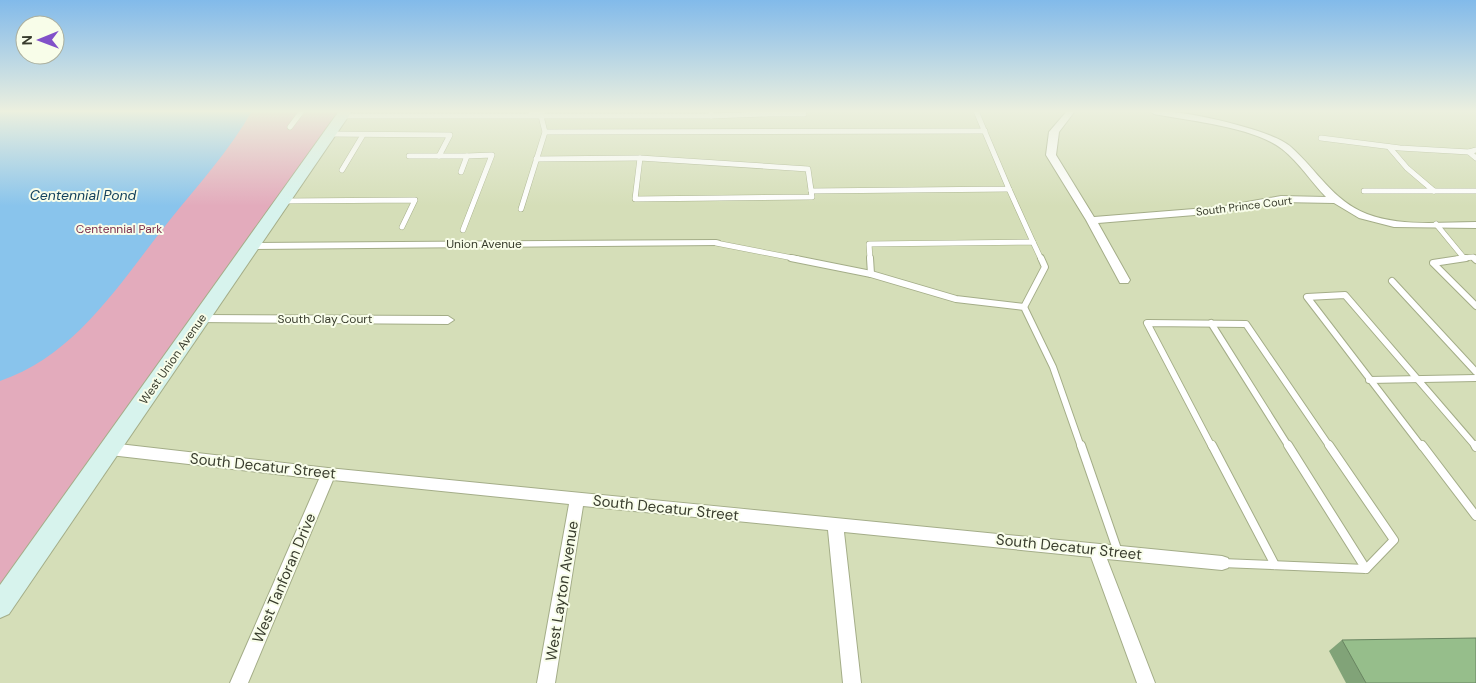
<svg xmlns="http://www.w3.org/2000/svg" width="1476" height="683" viewBox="0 0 1476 683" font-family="'DM Sans',sans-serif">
<rect width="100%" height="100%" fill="#d5deb8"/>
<path fill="#e3abbc" d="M0 111H345L0 605Z"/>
<path fill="#89c4ec" d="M0 111H252C229 151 198 185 169 221 121 281 77 355 0 381Z"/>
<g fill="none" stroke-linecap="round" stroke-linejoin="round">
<defs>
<g id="lane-far2">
<path d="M766 112V114H804L803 111"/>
<path d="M531 114 543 111"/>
<path d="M342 116H711V111"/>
<path d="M711 116 766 114"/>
<path d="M290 127 302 111"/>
<path d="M545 132 985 131"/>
<path d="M329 134 450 135 439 156"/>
<path d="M1321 138 1400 148 1469 152"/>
<path d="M1389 147 1407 168 1434 191"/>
<path d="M1476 150 1469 152 1476 158"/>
<path d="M409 156H467L461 172"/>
<path d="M640 158 808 169 812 197 635 199Z"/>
<path d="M536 159 640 158"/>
<path d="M342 170 363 135"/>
<path d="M1009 189 1033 242"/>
<path d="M811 191 1009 189 976 111"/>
<path d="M1364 191H1476"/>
<path d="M285 201 415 200 402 227"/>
<path d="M521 209 545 132 541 116"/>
<path d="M1436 224 1464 258"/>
<path d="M463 230 492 155 467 156"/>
<path d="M716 243 798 259"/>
<path d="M870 259 869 244 1033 242 1041 259"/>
<path d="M1457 259 1473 257 1475 259"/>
</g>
<g id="lane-far1">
<path d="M791 258 871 274 956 299 1024 307 1053 367 1081 447"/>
<path d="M870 258 871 274"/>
<path d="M1466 258 1433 263 1476 306"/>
<path d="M1474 258 1476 260"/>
<path d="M1392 281 1476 372"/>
<path d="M1024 307 1045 267 1041 258"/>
<path d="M1211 323 1289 447"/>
<path d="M1369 380 1476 378"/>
<path d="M1212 447 1147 323 1246 324 1330 447"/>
<path d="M1422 447 1307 297 1345 295 1476 447"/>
</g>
<g id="lane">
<path d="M1081 445 1118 552"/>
<path d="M1212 445 1275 565"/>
<path d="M1288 445 1366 569"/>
<path d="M1422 445 1476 516"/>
<path d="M1475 445 1476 447"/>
<path d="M1222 563 1366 569 1394 540 1329 445"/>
</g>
<g id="street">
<path d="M1067 111H1075L1059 132 1056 155 1094 217 1219 207 1281 196 1326 197C1311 182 1299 162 1282 149 1254 127 1190 121 1154 114L1150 111C1175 108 1272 129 1291 147 1317 170 1333 201 1367 214 1401 227 1441 222 1476 222V228L1394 227 1359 218 1334 203 1281 202 1219 213 1098 223 1130 280 1128 283H1120L1086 220 1046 155 1049 132Z"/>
<path d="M716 240 720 241 721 243 720 245 252 249 247 246 252 243Z"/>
<path d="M202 315 448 316 454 320 448 324 198 322 196 319 198 316Z"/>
<path d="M110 443 328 468 1222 556 1228 558 1230 563 1228 568 1222 570 1107 559 1155 683H1137L1091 557 844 532 861 683H843L828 530 583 506 555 683H537L569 504 333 480 248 683H230L319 479 110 455 105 453 103 449 105 445Z"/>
</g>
<path id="secondary" d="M339 111H352L9 614 0 618V585Z"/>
</defs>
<use href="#lane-far2" stroke="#a4ad88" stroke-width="6"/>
<use href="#lane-far1" stroke="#a4ad88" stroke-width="8"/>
<use href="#lane" stroke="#a4ad88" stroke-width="10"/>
<use href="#street" stroke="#a4ad88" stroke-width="2"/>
<use href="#secondary" stroke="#a4ad88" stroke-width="2"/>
<use href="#lane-far2" stroke="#fff" stroke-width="5"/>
<use href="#lane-far1" stroke="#fff" stroke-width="6"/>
<use href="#lane" stroke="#fff" stroke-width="8"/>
<use href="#street" fill="#fff" fill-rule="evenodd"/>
<use href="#secondary" fill="#d7f3ed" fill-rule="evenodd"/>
</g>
<path fill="#81a378" d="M1342 640 1476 683H1346L1329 651Z"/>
<path fill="#96be8b" stroke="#698561" d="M1476 638V683H1366L1342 640Z"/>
<linearGradient id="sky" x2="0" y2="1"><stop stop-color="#82baea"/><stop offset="0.54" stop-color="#ecf0df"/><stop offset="1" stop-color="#ecf0df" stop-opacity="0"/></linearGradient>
<rect width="1476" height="206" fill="url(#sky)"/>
<g text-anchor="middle" stroke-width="4" stroke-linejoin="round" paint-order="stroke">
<g font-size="11" fill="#373b2c" stroke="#f8fde9">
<text transform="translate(1244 206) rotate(-7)" y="4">South Prince Court</text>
</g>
<g font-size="12" fill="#7d2f4d" stroke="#f8fde9">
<text x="119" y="233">Centennial Park</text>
</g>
<g font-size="12" fill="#373b2c" stroke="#f8fde9">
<text x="484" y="248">Union Avenue</text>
<text x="325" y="323">South Clay Court</text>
<text transform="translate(173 359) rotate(-55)" y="4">West Union Avenue</text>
</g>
<g font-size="14" font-style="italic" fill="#14425d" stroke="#f8fde9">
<text x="83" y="200">Centennial Pond</text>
</g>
<g font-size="15" fill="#373b2c" stroke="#f8fde9">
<text transform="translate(263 466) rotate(6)" y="5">South Decatur Street</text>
<text transform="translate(666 508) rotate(6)" y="5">South Decatur Street</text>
<text transform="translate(1069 547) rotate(6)" y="5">South Decatur Street</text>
<text transform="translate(284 578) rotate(-67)" y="5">West Tanforan Drive</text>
<text transform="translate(562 591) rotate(-81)" y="5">West Layton Avenue</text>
</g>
</g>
<g transform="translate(40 40) rotate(269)"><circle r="24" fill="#f8fde9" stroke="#abaf9d"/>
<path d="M0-4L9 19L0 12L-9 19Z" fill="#8151c9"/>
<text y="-8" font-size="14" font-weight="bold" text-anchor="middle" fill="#373b2c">N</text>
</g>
</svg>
